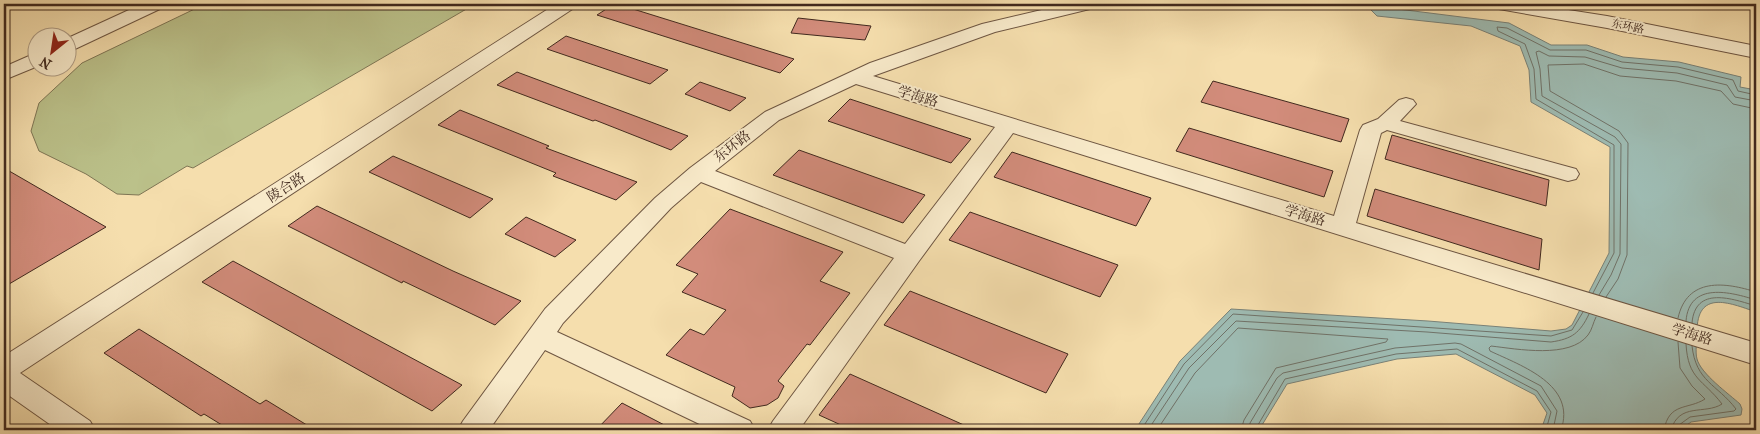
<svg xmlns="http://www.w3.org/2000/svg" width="1760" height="434" viewBox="0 0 1760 434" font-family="'IM FELL French Canon','Noto Serif SC',serif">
<rect width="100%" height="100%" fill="#f5dead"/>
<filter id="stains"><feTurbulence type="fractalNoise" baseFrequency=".004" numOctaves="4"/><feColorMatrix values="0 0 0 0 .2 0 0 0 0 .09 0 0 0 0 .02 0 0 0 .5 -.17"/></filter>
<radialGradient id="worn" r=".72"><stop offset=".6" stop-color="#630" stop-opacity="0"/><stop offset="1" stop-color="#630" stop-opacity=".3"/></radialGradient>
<path fill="#bbc18a" stroke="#7e7554" d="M205 4H475L193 168 187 166 139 195 117 194 86 174 39 151 31 131 39 103 82 63Z"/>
<path fill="#9ebbb2" stroke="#798177" d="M1366 5 1509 23 1551 45H1587L1623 57 1679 62 1741 77 1740 87 1756 90V312C1728 302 1697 290 1697 332 1697 340 1695 352 1697 359 1701 374 1729 394 1740 404L1742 409 1741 415 1691 422 1680 430H1541L1547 413 1535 395 1456 354 1397 359 1287 384 1259 430H1135L1180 361 1231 309 1428 321 1551 331 1566 329 1572 325 1609 253 1610 147 1531 102 1529 70 1520 46 1471 26 1377 16Z"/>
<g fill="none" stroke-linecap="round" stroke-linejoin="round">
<g stroke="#707268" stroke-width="1">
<path d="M1593 293 1614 253V145L1536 99 1534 69 1525 44 1498 31 1497 27 1507 28 1550 50H1586L1622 62 1678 67 1733 80 1738 91 1756 95"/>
<path d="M1599 295 1611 275 1620 254 1621 144 1615 137 1542 96 1540 69 1536 52 1539 51 1549 56 1585 57 1622 68 1677 73 1727 85 1735 97 1756 101"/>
<path d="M1606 297 1618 279 1627 255 1628 143 1619 131 1550 91 1548 65 1584 64 1620 76 1676 81 1721 91 1733 104 1756 109"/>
<path d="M1678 318C1687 277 1725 282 1756 292"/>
<path d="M1686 321C1689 281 1731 292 1756 300"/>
<path d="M1692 323C1695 285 1733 299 1756 306"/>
<path d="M1141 430 1184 364 1233 314 1551 336 1572 330 1583 312"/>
<path d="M1148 430 1189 368 1236 321 1427 332 1551 342C1572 339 1580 333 1589 314"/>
<path d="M1157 430 1195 373 1238 328 1388 339 1386 342 1276 368 1244 420 1241 430"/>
<path d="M1249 430 1250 423 1277 378 1283 373 1395 348 1455 343 1461 344 1541 386 1557 411 1553 430"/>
<path d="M1255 430 1285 379 1396 354 1457 349 1537 391 1551 412 1546 430"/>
<path d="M1561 430C1577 385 1522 366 1490 351L1489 348 1491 346C1517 349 1570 359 1588 335 1592 330 1593 323 1596 317"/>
<path d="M1664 430C1669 402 1688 410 1705 399L1692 386 1680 368 1678 342"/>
<path d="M1671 430C1679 402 1705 415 1722 404 1703 379 1688 380 1686 344"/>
<path d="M1678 430 1679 425 1690 417 1734 411 1736 409C1717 384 1696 382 1692 346"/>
</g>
</g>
<g fill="#d28c7b" stroke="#41291e">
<path d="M614 4H617L794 59 780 73 597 15Z"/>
<path d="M798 18 871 26 865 40 791 33Z"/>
<path d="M566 36 668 70 650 84 547 49Z"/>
<path d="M517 72 635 116 688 136 671 150 595 120 593 121 497 85Z"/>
<path d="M1213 81 1349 119 1341 142 1201 102Z"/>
<path d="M700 82 746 98 730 111 685 94Z"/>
<path d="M850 99 971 139 951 163 828 121Z"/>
<path d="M460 110 549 146 546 148 637 182 616 200 553 176 556 173 438 125Z"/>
<path d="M1189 128 1333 171 1324 197 1176 151Z"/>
<path d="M1392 135 1549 180 1546 206 1385 159Z"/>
<path d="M799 150 925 195 903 223 773 175Z"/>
<path d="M1012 152 1151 198 1136 226 994 177Z"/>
<path d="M393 156 493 199 470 218 369 172Z"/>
<path d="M4 168 106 227 4 287Z"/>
<path d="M1375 189 1542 239 1539 270 1367 216Z"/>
<path d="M317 206 453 271 521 301 495 325 403 281 402 283 288 226Z"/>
<path d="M730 209 843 252 820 281 850 293 810 345 807 344 778 381 784 386 778 398 767 405 750 408 732 396 735 387 666 355 690 329 704 335 726 310 682 292 698 274 676 265Z"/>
<path d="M970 212 1118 265 1100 297 949 240Z"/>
<path d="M526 217 576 240 555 257 505 234Z"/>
<path d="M233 261 352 326 462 385 432 411 202 282Z"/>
<path d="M910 291 1068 354 1046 393 884 325Z"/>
<path d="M139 329 260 404 266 400 315 430H230L204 414 201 416 104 353Z"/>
<path d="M850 374 975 430H852L819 415Z"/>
<path d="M622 403 674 430H596Z"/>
</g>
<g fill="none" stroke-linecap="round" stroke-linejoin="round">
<defs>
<g id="minor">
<path d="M142 4H165L162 8 75 49 68 51V38Z"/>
<path d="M556 4H577L574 8 20 373 90 421 95 430H58L4 392V356Z"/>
<path d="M1067 4H1097L1094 8 995 32 873 76 1334 216 1360 130 1363 125 1378 119 1399 100 1406 98 1413 100 1416 104 1400 121 1576 169 1579 174 1576 179 1568 181 1387 130 1381 133 1356 223 1756 343V365L1013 133 919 261 799 430H768L773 421 894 258 701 182 671 208 563 323 557 332 750 421 755 430H712L545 350 489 430H458L463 421 545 309 655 198 690 168 765 112 870 63 982 24ZM856 84 995 127 905 244 715 171 779 120Z"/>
<path d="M1490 4H1530L1607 16 1756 46V58L1607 28 1499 9 1493 8Z"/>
<path d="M38 52V66L4 80V67Z"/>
</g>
</defs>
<use href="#minor" stroke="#6e5642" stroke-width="2"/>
<use href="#minor" fill="#f8eaca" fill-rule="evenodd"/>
</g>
<g text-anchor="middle" stroke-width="4" stroke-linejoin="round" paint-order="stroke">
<g font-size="11" fill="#41291e" stroke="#f8eaca">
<text transform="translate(1628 26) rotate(12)" y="4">东环路</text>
</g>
<g font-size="14" fill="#41291e" stroke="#f8eaca">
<text transform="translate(918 96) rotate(17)" y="5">学海路</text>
<text transform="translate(732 146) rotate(-38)" y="5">东环路</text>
<text transform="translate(286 187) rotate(-33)" y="5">陵合路</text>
<text transform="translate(1305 215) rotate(17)" y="5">学海路</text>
<text transform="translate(1692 334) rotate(17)" y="5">学海路</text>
</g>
</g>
<rect width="1760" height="434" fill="none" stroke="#f5dead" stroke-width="20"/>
<rect x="5" y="5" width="1750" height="424" fill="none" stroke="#41291e" stroke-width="2.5"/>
<rect x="10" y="10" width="1740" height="414" fill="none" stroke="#41291e"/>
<g transform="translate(52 52) rotate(210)"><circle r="24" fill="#f8eaca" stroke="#af9d85"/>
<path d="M0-4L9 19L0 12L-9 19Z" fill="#8f2418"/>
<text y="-8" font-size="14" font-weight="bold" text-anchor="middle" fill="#41291e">N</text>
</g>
<rect width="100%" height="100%" filter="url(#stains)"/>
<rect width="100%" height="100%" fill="url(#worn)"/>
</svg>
